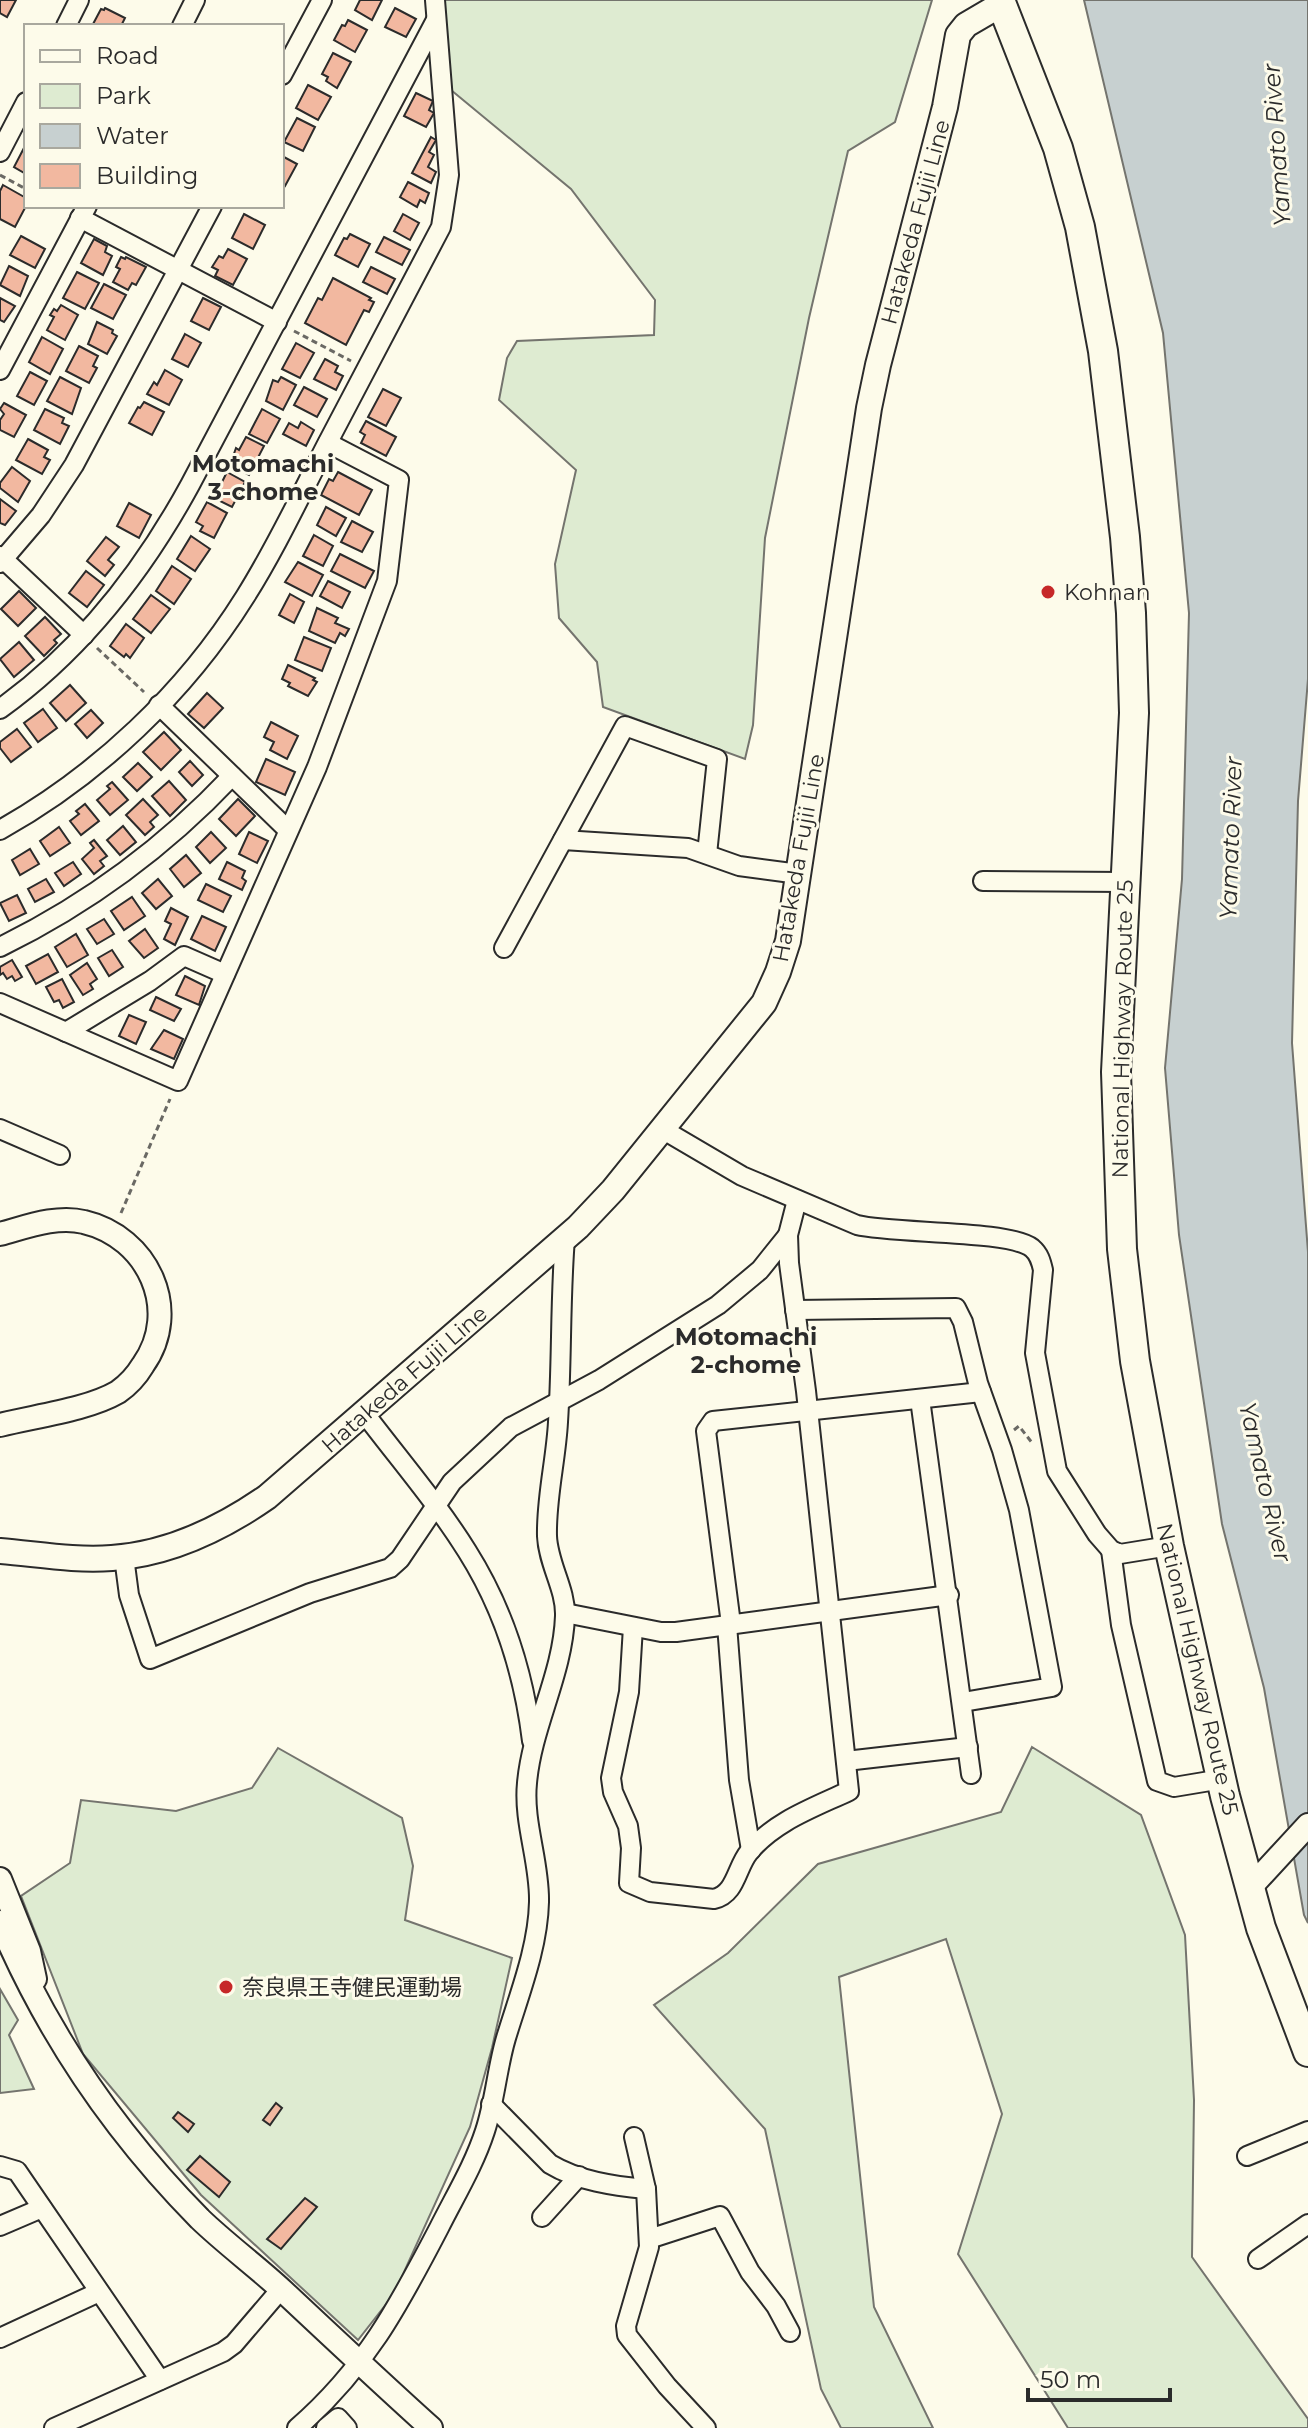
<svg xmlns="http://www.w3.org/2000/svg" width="1308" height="2428" viewBox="0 0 1308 2428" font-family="Montserrat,'Noto Sans JP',sans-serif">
<rect width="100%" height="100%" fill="#fdfbea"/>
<g fill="#deebd1" stroke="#74746e" stroke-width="2">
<path d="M444 0H932L895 122 848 151 809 318 765 538 753 725 745 759 603 707 597 662 559 618 555 564 576 470 499 400 507 358 517 341 654 335 655 300 571 189 451 90Z"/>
<path d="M1032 1747 1141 1815 1185 1935 1194 2100 1192 2257 1308 2419V2428H1068L958 2254 1002 2114 946 1939 839 1977 874 2307 933 2428H841L821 2389 765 2129 654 2005 728 1953 818 1864 1001 1812Z"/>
<path d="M278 1748 402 1818 413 1866 405 1920 512 1958 492 2048 470 2127 394 2294 358 2340 201 2195 83 2054 21 1896 70 1863 81 1800 176 1811 252 1788Z"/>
<path d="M0 1989 18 2020 9 2035 34 2089 0 2093Z"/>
</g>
<path fill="#c7d0d0" stroke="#74746e" stroke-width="2" d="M1084 0H1308V679L1298 801 1292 1043 1308 1252V1923L1304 1915 1264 1688 1222 1524 1179 1235 1165 1068 1182 879 1189 613 1163 333Z"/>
<g fill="#f2b8a0" stroke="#2b2b2b" stroke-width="2">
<path d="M0 0H16L7 17 0 13Z"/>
<path d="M360 0H382L372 20 355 10Z"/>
<path d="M105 8 125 18 121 26H92L101 9 104 10Z"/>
<path d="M395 8 416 19 406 37 385 27Z"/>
<path d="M348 20 367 30 355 52 334 40 342 25 345 26Z"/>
<path d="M333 53 351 62 337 88 326 81 328 77 322 74Z"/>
<path d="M308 85 331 97 318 120 296 108Z"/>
<path d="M416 93 433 101 429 110 434 113 426 127 404 116Z"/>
<path d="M297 118 315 127 303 151 284 142Z"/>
<path d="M431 137 436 140 429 152 434 155 428 167 436 172 431 183 412 173Z"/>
<path d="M25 146 26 147V174L14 167Z"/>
<path d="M282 156 297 164 285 186 282 184Z"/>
<path d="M408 182 429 193 425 203 420 200 417 207 400 197Z"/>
<path d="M3 185 26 198V206L15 227 0 219V191Z"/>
<path d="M244 214 265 225 253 249 232 238Z"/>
<path d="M403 214 419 223 410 240 394 231Z"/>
<path d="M350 234 370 244 358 267 335 255 344 238 347 239Z"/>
<path d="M21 236 45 249 35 268 10 255Z"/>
<path d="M384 237 410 250 402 265 376 252Z"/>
<path d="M94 239 107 246 105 252 112 256 103 275 81 263Z"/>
<path d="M228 249 247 259 233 285 215 276 218 270 212 267 219 256 223 258Z"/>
<path d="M121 257 125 259 126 257 146 267 136 285 132 283 128 290 113 282 120 269 116 267Z"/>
<path d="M9 266 28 276 20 296 0 285Z"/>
<path d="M371 267 395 279 387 294 363 282Z"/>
<path d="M77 272 99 283 85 309 63 298Z"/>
<path d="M333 278 371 298 369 300 374 302 369 312 364 310 346 345 305 323 318 298 322 300Z"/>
<path d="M104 284 126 295 113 319 91 308Z"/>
<path d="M0 298 15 306 4 322 0 320Z"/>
<path d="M203 298 221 307 209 330 191 321Z"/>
<path d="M61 305 78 315 65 340 47 330 54 317 50 315 54 309 57 311Z"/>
<path d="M97 322 113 330 112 333 117 336 107 354 88 344Z"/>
<path d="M185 334 201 343 188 367 172 359Z"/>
<path d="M42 337 63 349 50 374 29 362Z"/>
<path d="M296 343 314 353 300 378 282 369Z"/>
<path d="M79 346 98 356 93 366 97 368 89 383 66 371Z"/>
<path d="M325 359 338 366 335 372 343 376 336 390 314 379Z"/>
<path d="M165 370 182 380 169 405 147 394 154 382 157 385Z"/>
<path d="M30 372 47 381 34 405 17 396Z"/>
<path d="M60 377 81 388 72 414 47 401Z"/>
<path d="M281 377 296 385 283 410 266 401 273 380 278 382Z"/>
<path d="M304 387 327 399 317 417 294 405Z"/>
<path d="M383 389 401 398 386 426 368 417Z"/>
<path d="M144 402 164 412 152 435 129 423 138 407 140 408Z"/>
<path d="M4 403 26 415 14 437 0 430V420L4 414 0 409Z"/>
<path d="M45 409 64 418 62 423 69 426 60 444 34 430Z"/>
<path d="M262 409 280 419 267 443 249 434Z"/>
<path d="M366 421 396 437 386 456 361 443 365 435 360 432Z"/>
<path d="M301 422 314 430 306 446 283 434 289 423 298 428Z"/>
<path d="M246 437 264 446 249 475 230 465 236 448 239 450Z"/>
<path d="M28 439 48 450 44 457 50 460 42 474 16 460Z"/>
<path d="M12 467 30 481 18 502 0 488V483Z"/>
<path d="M227 472 245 482 232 507 214 498Z"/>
<path d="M338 472 372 490 359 515 321 495 329 479 333 481Z"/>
<path d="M0 499 16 511 5 525 0 523Z"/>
<path d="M207 502 227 513 214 538 200 531 203 526 196 522Z"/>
<path d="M129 503 151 515 139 538 117 526Z"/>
<path d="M326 507 346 518 336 536 317 525Z"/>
<path d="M352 521 373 532 362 552 341 542Z"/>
<path d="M314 535 333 546 323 566 303 556Z"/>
<path d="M191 536 210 549 195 571 177 559Z"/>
<path d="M106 537 119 547 108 560 114 565 105 576 87 561Z"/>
<path d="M340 554 374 571 365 588 331 571Z"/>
<path d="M298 562 323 575 312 596 285 582Z"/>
<path d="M172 566 191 579 174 604 156 591Z"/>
<path d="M86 571 104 585 87 607 69 593Z"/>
<path d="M328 581 350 592 342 608 320 596Z"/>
<path d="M19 591 36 608 18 626 1 609Z"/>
<path d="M290 594 304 602 294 623 279 615Z"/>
<path d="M151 595 170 609 151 633 133 619Z"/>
<path d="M317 608 338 618 335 623 349 629 345 636 340 633 335 643 309 631Z"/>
<path d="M45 617 61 634 54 640 57 643 44 656 25 636Z"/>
<path d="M126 624 144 638 130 658 126 654 124 657 110 646Z"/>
<path d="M304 637 331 648 322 671 295 660Z"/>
<path d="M19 642 34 660 14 677 0 659Z"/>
<path d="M288 665 315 678 313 680 317 682 308 696 288 686 290 683 282 679Z"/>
<path d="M70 685 86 703 66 721 50 703Z"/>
<path d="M207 693 223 708 204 728 188 714Z"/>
<path d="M43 709 57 728 38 742 24 723Z"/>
<path d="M91 710 103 723 87 738 75 724Z"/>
<path d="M271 722 298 736 287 759 270 750 274 742 264 737Z"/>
<path d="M17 729 31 747 11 762 0 748V742Z"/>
<path d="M164 732 181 750 161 770 143 752Z"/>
<path d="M266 759 295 772 285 795 256 782Z"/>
<path d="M190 761 203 775 192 786 179 772Z"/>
<path d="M138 763 152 777 137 791 123 777Z"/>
<path d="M169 781 186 800 170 816 152 796Z"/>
<path d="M112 782 128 800 110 815 97 800 110 789 107 786Z"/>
<path d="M143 799 158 815 150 822 154 827 145 835 126 815Z"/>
<path d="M238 799 255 816 236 836 219 819Z"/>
<path d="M85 804 99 821 81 835 70 821 79 814 76 811Z"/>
<path d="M123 826 136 842 120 855 107 840Z"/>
<path d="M59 827 70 843 50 856 40 841Z"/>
<path d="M211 832 226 848 210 863 196 847Z"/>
<path d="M249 832 268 841 257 863 239 854Z"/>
<path d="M94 840 107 856 100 861 104 866 94 874 82 859 94 848 90 843Z"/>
<path d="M30 849 39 864 20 875 12 860Z"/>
<path d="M186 855 201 873 184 887 170 869Z"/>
<path d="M73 862 81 874 64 886 55 873Z"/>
<path d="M227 862 245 871 242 878 246 881 242 890 219 879Z"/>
<path d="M46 879 54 892 35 902 28 889Z"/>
<path d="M158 879 172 896 156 909 142 893Z"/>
<path d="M206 884 231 896 223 912 198 900Z"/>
<path d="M17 895 26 913 9 921 0 903Z"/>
<path d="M132 897 145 916 124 930 111 911Z"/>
<path d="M171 908 188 917 175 945 164 939 171 924 165 921Z"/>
<path d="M202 916 226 927 215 951 191 939Z"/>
<path d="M104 919 114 934 97 944 87 929Z"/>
<path d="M145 929 158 948 144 958 129 941Z"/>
<path d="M76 934 88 955 67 967 55 947Z"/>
<path d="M112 950 123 967 109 976 98 958Z"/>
<path d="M48 954 58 972 36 984 26 966Z"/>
<path d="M12 960 22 977 15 981 12 976 7 979 3 973 0 975V967Z"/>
<path d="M87 963 97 979 90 984 93 989 83 995 70 975Z"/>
<path d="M185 976 205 986 199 1005 176 995Z"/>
<path d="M62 979 74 1002 63 1008 59 1000 54 1002 46 987Z"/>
<path d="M156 997 181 1009 174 1021 150 1010Z"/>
<path d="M129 1015 146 1022 136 1044 119 1036Z"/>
<path d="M164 1030 183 1039 174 1059 151 1049Z"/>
<path d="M276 2103 282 2108 270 2125 263 2120Z"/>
<path d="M178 2112 194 2124 188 2132 173 2118Z"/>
<path d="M200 2156 230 2182 219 2197 187 2170Z"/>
<path d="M305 2198 317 2207 281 2249 267 2239Z"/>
</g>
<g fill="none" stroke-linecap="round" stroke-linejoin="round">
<defs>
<g id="minor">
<path d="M66 26 79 0"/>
<path d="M182 26 195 0"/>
<path d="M282 75 322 0"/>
<path d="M0 152 26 102"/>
<path d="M80 218 277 322"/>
<path d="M0 370 87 206"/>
<path d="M0 556 84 635"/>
<path d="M0 563 41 515 74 465 212 206"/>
<path d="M159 705 288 830"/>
<path d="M0 709C82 650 142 573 190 485L436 20"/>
<path d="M0 830C98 775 185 693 245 597 276 548 301 494 328 442 366 370 404 298 441 227L449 175 435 0"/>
<path d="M563 840 688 848 739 866 799 874"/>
<path d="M983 881 1125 882"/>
<path d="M0 947C88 904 165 847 232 776"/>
<path d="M504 948 625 726 717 759 707 854"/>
<path d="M0 1003 178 1081 317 767 387 581 399 480 328 443"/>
<path d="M66 1032 150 981 184 956 225 974"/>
<path d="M0 1129 60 1155"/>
<path d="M662 1129 742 1176 857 1225C894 1234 1009 1230 1032 1248 1039 1254 1041 1261 1043 1270L1035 1353 1057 1471 1097 1534 1111 1550 1120 1554 1169 1546"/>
<path d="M795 1310 956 1308 963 1322 978 1383 1002 1450 1019 1510 1052 1687 963 1702"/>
<path d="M920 1399 971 1774"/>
<path d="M365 1414C399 1459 437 1503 467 1551 503 1608 524 1675 532 1741"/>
<path d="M1111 1550 1121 1625 1157 1781 1174 1787 1222 1779"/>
<path d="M124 1557 129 1595 150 1659 310 1593 390 1568 400 1559 452 1482 511 1427 599 1380 718 1305 760 1270 788 1235"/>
<path d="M565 1613 661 1632H676L949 1595"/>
<path d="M731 1624 706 1431 713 1421 981 1392"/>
<path d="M727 1625 739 1780 751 1850"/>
<path d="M633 1627 629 1692 611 1778 613 1792 628 1826 631 1848 629 1883 650 1892 714 1899C736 1894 736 1868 749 1852 775 1821 813 1808 849 1791L806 1391 789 1263 788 1235 797 1200"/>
<path d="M846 1761 968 1747"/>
<path d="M491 2104 550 2164C578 2181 614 2186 646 2189"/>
<path d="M634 2137 646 2189 649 2247 626 2326 627 2335 667 2386 706 2428"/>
<path d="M1247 2156 1308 2131"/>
<path d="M0 2166 17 2171 160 2380"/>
<path d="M542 2217 579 2176"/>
<path d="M0 2226 42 2208"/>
<path d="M649 2239 720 2216 750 2272 776 2306 790 2332"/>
<path d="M1258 2259 1308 2224"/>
<path d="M0 2338 99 2292"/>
<path d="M54 2428 223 2352 234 2344 281 2289"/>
<path d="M297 2428C365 2369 398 2307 439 2228 455 2196 474 2165 485 2131 495 2101 497 2068 506 2038 519 1995 538 1948 539 1902 540 1862 523 1823 527 1783 532 1726 563 1674 565 1616 566 1589 548 1564 547 1536 546 1498 556 1460 558 1422 562 1361 560 1300 565 1238"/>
<path d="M326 2428 338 2418 347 2428"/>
</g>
<g id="tertiary">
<path d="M0 1234C26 1227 57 1215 84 1222 148 1237 182 1310 143 1365 137 1375 128 1385 118 1392 87 1410 35 1416 0 1425"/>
<path d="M0 1879 29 1951 35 1979"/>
<path d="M1249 1889 1308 1825"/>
<path d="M0 1922C47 2033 115 2133 200 2219 226 2244 256 2266 283 2291 332 2337 381 2383 431 2428"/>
</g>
<path id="secondary" d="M0 1551C37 1554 75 1561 112 1558 169 1554 221 1529 267 1497L578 1227 613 1190 764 1003 778 972 788 941 869 408 878 365 945 107 958 35 966 25 1002 4"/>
<path id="trunk" d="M1000 0 1058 148 1080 227 1103 351 1125 537 1131 613 1134 713 1116 1072 1122 1249 1135 1361 1169 1546 1225 1796 1261 1928 1308 2052"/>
</defs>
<use href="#minor" stroke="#2b2b2b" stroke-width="22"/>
<use href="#tertiary" stroke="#2b2b2b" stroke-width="26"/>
<use href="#secondary" stroke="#2b2b2b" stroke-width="28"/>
<use href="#trunk" stroke="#2b2b2b" stroke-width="32"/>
<g stroke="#6a6964" stroke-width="3" stroke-dasharray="6 4" stroke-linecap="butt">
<path d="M0 175 26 189"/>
<path d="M294 331 351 361"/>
<path d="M97 648 144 692"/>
<path d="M121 1213 170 1099"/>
<path d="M1014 1430 1019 1426 1033 1444"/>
</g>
<use href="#minor" stroke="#fdfbea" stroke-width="18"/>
<use href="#tertiary" stroke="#fdfbea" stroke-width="22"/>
<use href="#secondary" stroke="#fdfbea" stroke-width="24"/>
<use href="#trunk" stroke="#fdfbea" stroke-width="28"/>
</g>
<g fill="#c62828" stroke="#fdfbea" stroke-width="3">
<circle cx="1048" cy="592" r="8"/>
<circle cx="226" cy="1987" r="8"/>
</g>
<g text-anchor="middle" stroke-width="6" stroke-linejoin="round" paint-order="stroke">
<g font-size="22" fill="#2b2b2b" stroke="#fdfbea">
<text transform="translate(915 222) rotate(-75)" y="8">Hatakeda Fujii Line</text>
<text transform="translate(798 858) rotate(-80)" y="8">Hatakeda Fujii Line</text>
<text transform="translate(1122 1029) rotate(-89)" y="8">National Highway Route 25</text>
<text transform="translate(404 1379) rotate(-41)" y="8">Hatakeda Fujii Line</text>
<text transform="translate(1198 1669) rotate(77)" y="8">National Highway Route 25</text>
</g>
<g font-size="22" fill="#2b2b2b" stroke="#fdfbea" text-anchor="start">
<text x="1064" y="600">Kohnan</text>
<text x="242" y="1995">奈良県王寺健民運動場</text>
</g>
<g font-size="24" font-style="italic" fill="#2b2b2b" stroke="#fdfbea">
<text transform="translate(1277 145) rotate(-94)" y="8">Yamato River</text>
<text transform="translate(1231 838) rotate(-88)" y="8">Yamato River</text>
<text transform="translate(1265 1482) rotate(77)" y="8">Yamato River</text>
</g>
<g font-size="24" font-weight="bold" fill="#2b2b2b" stroke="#fdfbea">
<text x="263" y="472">Motomachi<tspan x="263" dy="28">3-chome</tspan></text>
<text x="746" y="1345">Motomachi<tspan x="746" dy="28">2-chome</tspan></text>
</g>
</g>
<rect x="24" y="24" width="260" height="184" fill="#fdfbea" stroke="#a9a89e" stroke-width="2"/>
<rect x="40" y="50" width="40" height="12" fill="#fdfbea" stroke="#a9a89e" stroke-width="2"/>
<text x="96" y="64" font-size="24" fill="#2b2b2b">Road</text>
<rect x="40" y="84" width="40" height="24" fill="#deebd1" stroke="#a9a89e" stroke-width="2"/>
<text x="96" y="104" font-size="24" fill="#2b2b2b">Park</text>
<rect x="40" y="124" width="40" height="24" fill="#c7d0d0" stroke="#a9a89e" stroke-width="2"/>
<text x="96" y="144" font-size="24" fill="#2b2b2b">Water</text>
<rect x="40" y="164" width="40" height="24" fill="#f2b8a0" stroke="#a9a89e" stroke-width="2"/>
<text x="96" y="184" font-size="24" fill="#2b2b2b">Building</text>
<path d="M1028 2388v12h142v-12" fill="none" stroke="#2b2b2b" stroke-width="4"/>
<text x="1040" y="2388" font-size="24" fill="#2b2b2b" stroke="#fdfbea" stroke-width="6" paint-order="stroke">50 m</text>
</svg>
